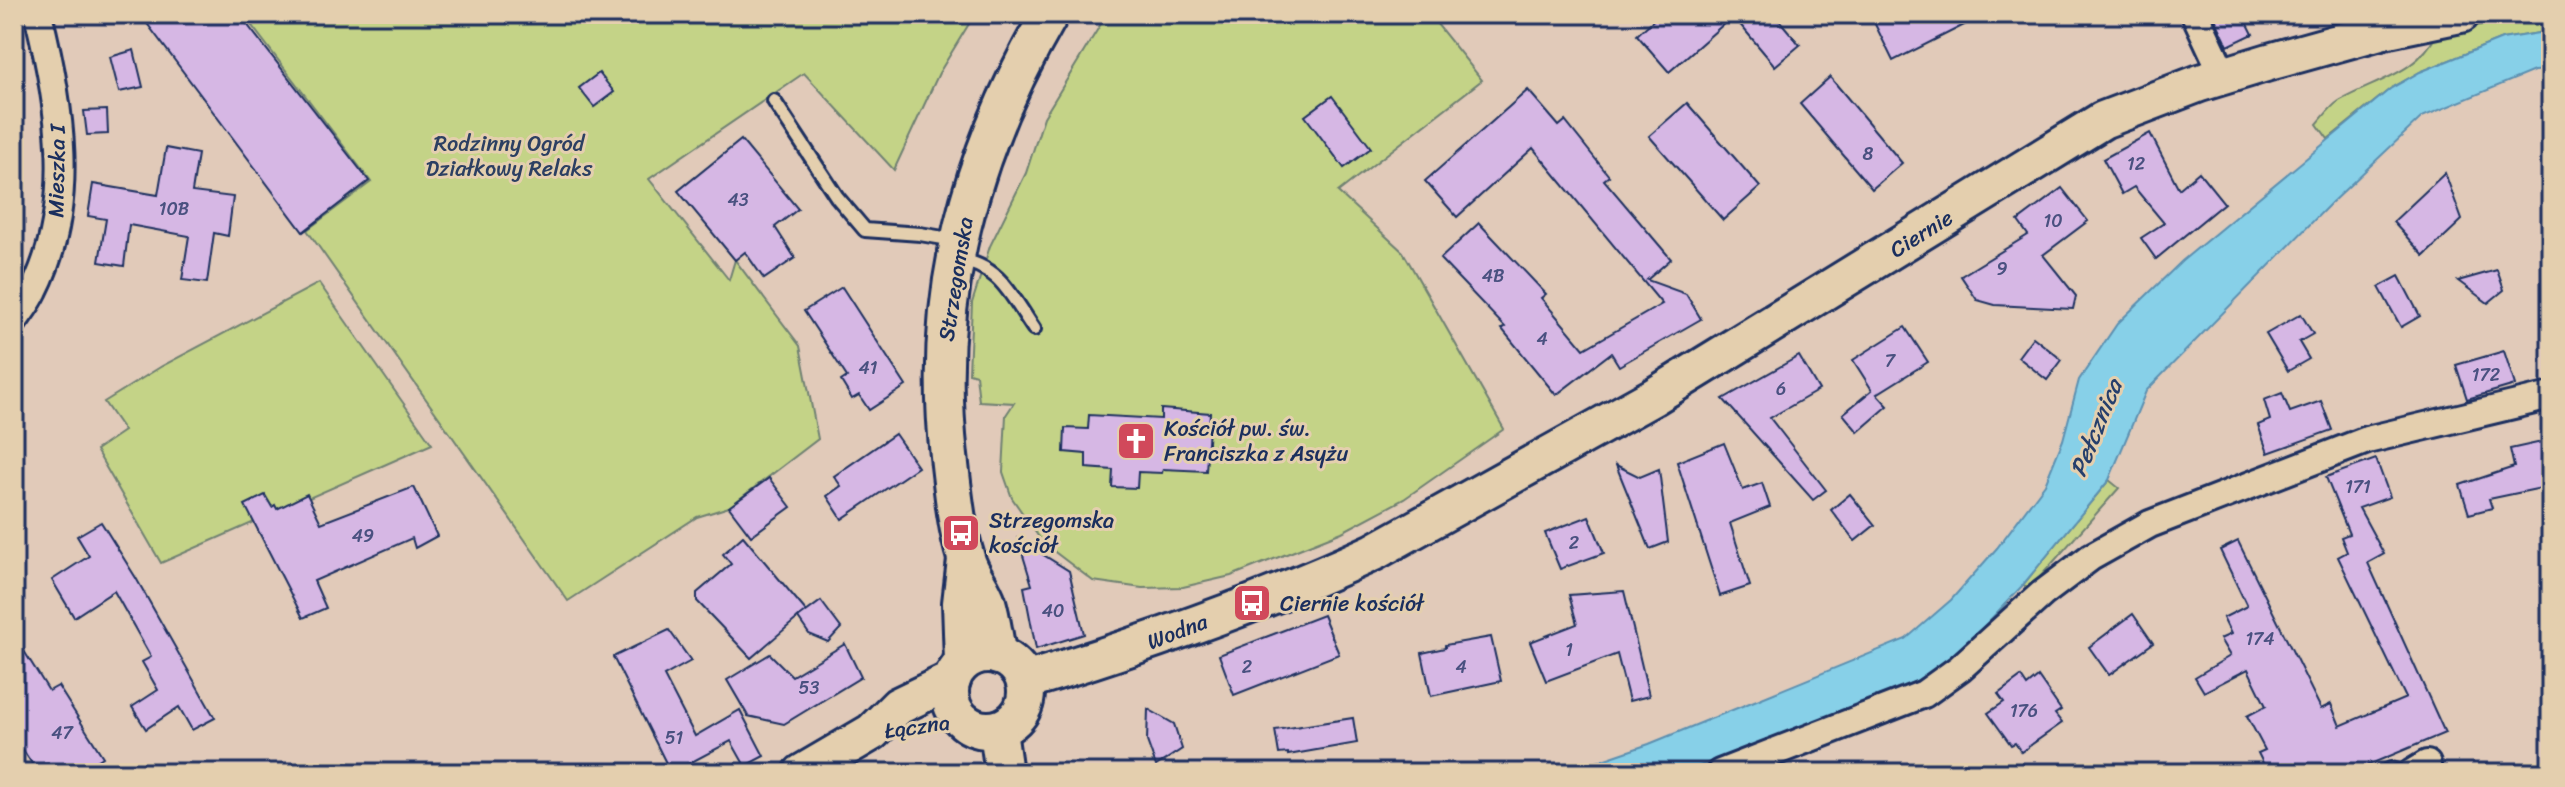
<svg xmlns="http://www.w3.org/2000/svg" width="2565" height="787" viewBox="0 0 2565 787" font-family="Sriracha,sans-serif">
<rect width="100%" height="100%" fill="#e1cab9"/>
<filter id="ink" filterUnits="userSpaceOnUse"><feTurbulence type="fractalNoise" baseFrequency=".0125" numOctaves="2"/><feDisplacementMap in="SourceGraphic" scale="16" xChannelSelector="R" yChannelSelector="G"/><feConvolveMatrix kernelMatrix="1 2 1 2 8 2 1 2 1" color-interpolation-filters="sRGB"/></filter>
<g filter="url(#ink)">
<g fill="#c4d387" stroke="#708172" stroke-width="2">
<path d="M243 14H975L939 73 894 170 804 73 649 179 729 280 735 260 800 346 818 439 729 507 697 517 568 601 307 230 371 182Z"/>
<path d="M1107 14H1429L1482 80 1338 192 1403 252 1504 429 1404 499 1342 532 1231 576 1183 587 1142 588 1093 581 1043 543 1012 498 1003 472 1006 415 1014 403 979 401 976 375 969 373 972 303 990 246 1026 173 1044 117Z"/>
<path d="M2540 14H2551V31L2502 39 2420 72 2390 89 2328 139 2317 124C2324 116 2331 106 2339 101 2375 80 2418 74 2437 33Z"/>
<path d="M319 283 432 444 161 563 96 450 124 431 104 402 162 366Z"/>
<path d="M2109 480 2119 488 2032 586H2022Z"/>
</g>
<path fill="#87d0e8" stroke="#5c90b1" stroke-width="2" d="M2551 31V70L2534 71 2422 117 2331 203 2146 391 2109 480 2022 586 1953 659 1916 681 1831 719 1680 773H1552L1582 767 1649 744 1906 639 1951 600 1997 548 2045 484 2063 440 2079 380 2117 324 2182 261 2390 89 2420 72 2502 39Z"/>
<g fill="#d6b7e4" stroke="#1b2f5e" stroke-width="2">
<path d="M140 14H239L369 181 303 232Z"/>
<path d="M1660 14H1774L1800 45 1775 66 1733 16 1669 72 1637 35Z"/>
<path d="M1870 14H1986L1893 61Z"/>
<path d="M2213 14H2243L2253 34 2228 46Z"/>
<path d="M134 50 143 87 119 92 110 57Z"/>
<path d="M599 73 614 92 594 107 579 88Z"/>
<path d="M1830 77 1902 163 1872 189 1800 104Z"/>
<path d="M1528 90 1559 126 1565 121 1609 176 1604 180 1671 259 1647 280 1686 294 1701 319 1619 366 1611 353 1556 395 1502 329 1505 327 1440 259 1479 223 1546 294 1541 298 1584 349 1662 304 1533 148 1457 217 1425 181Z"/>
<path d="M1332 96 1371 148 1344 168 1305 116Z"/>
<path d="M1687 103 1760 187 1723 220 1649 136Z"/>
<path d="M107 110 108 134 87 135 84 111Z"/>
<path d="M2150 133 2179 189 2199 172 2224 203 2156 259 2141 238 2164 223 2134 187 2122 194 2103 159Z"/>
<path d="M741 140 798 209 775 227 795 258 764 279 745 252 735 260 678 191Z"/>
<path d="M166 148 198 154 192 192 233 197 228 236 214 233 207 283 182 280 189 236 129 225 124 266 99 262 106 219 88 216 93 184 158 195Z"/>
<path d="M2445 173 2462 220 2424 256 2393 222Z"/>
<path d="M2062 188 2088 221 2043 255 2076 296 2073 309 1995 305 1977 300 1961 276 2028 235 2018 221Z"/>
<path d="M2497 270 2504 290 2488 303 2458 281Z"/>
<path d="M2399 276 2420 316 2401 327 2379 287Z"/>
<path d="M842 287 906 386 869 410 859 395 852 399 841 381 847 377 804 311Z"/>
<path d="M2301 314 2313 334 2299 342 2309 359 2288 371 2266 334Z"/>
<path d="M1905 327 1928 362 1877 394 1888 406 1858 432 1843 414 1872 390 1853 360Z"/>
<path d="M2033 337 2062 360 2047 380 2018 357Z"/>
<path d="M2504 351 2515 385 2467 399 2456 365Z"/>
<path d="M1799 356 1819 390 1770 418 1826 490 1813 500 1723 399Z"/>
<path d="M2282 393 2290 412 2321 401 2332 430 2268 453 2258 425 2270 420 2264 400Z"/>
<path d="M1161 409 1210 413 1206 471 1163 469 1162 473 1138 472 1137 488 1112 487 1113 470 1086 468V454L1064 452 1065 428 1088 429 1089 415 1161 419Z"/>
<path d="M895 434 918 467 842 519 827 496 841 486 834 476Z"/>
<path d="M2551 440V486L2489 499 2492 508 2469 514 2460 485 2514 467 2510 449Z"/>
<path d="M1724 443 1743 490 1762 483 1770 507 1730 523 1750 586 1720 596 1677 462Z"/>
<path d="M2376 459 2390 497 2359 508 2384 554 2368 563 2445 733 2349 773H2268L2258 753 2265 750 2247 716 2266 706 2248 669 2204 692 2195 677 2230 656 2220 639 2231 634 2223 618 2247 606 2220 550 2238 541 2321 709 2331 704 2340 726 2406 698 2338 557 2347 552 2341 537 2349 534 2326 477Z"/>
<path d="M1616 465 1640 477 1659 469 1668 542 1650 549Z"/>
<path d="M769 478 791 507 751 536 729 507Z"/>
<path d="M414 487 437 536 415 548 412 538 314 581 326 608 303 618 245 505 265 495 272 507 275 505 277 509 307 494 321 523Z"/>
<path d="M1850 494 1875 525 1855 541 1831 510Z"/>
<path d="M1589 516 1604 553 1560 569 1545 533Z"/>
<path d="M101 522 136 578 215 718 192 730 179 707 146 729 132 707 158 690 142 662 151 657 114 591 74 617 52 580 89 556 77 536Z"/>
<path d="M743 536 806 611 751 658 697 601V593L731 564 723 554Z"/>
<path d="M1018 539 1069 571 1084 634 1036 649 1024 587 1032 585Z"/>
<path d="M1624 591 1649 696 1629 701 1617 654 1546 681 1530 642 1577 624 1569 595Z"/>
<path d="M821 601 841 628 828 642 809 634 798 618Z"/>
<path d="M2133 614 2153 643 2109 675 2089 647Z"/>
<path d="M1323 615 1339 654 1234 695 1219 655Z"/>
<path d="M669 630 691 661 664 676 695 736 740 710 764 756 745 766 731 741 671 773 613 657Z"/>
<path d="M14 635 49 691 58 686 103 757 78 773H38L14 736Z"/>
<path d="M1491 637 1501 681 1431 696 1422 653 1445 648V645Z"/>
<path d="M845 644 861 677 784 724 748 716 727 680 770 654 792 676Z"/>
<path d="M2021 677 2027 686 2038 677 2061 710 2055 714 2062 723 2021 752 2015 743 2011 745 1988 713 2004 702 1998 694Z"/>
<path d="M1148 709 1174 724 1182 749 1156 766 1147 741Z"/>
<path d="M1353 718 1357 743 1288 755V753L1279 754 1275 730Z"/>
</g>
<g fill="none" stroke-linecap="round" stroke-linejoin="round">
<defs>
<g id="lane">
<path d="M774 101 837 197 865 230 920 234 955 240"/>
<path d="M958 260C1000 265 1012 297 1034 329"/>
<path d="M2382 773 2391 769 2408 773"/>
</g>
<g id="street">
<path d="M2195 14 2224 76"/>
<path d="M14 321C21 311 29 301 34 290 77 205 60 102 38 14"/>
<path d="M1720 773 1924 694 1960 668 2042 594 2091 557 2150 524 2367 440 2551 396"/>
<path d="M2412 773 2427 764"/>
</g>
<g id="secondary">
<circle cx="988" cy="692" r="38"/>
<path d="M998 656C994 638 992 619 987 602 982 587 970 574 966 558 956 526 953 490 949 456 931 295 969 153 1050 14"/>
<path d="M963 661 961 603 966 560"/>
<path d="M1025 681C1143 645 1261 604 1374 552L1653 397 2103 120 2200 83 2269 62 2384 30 2461 14"/>
<path d="M998 731 1004 773"/>
<path d="M802 773 872 732 898 706 952 680"/>
</g>
</defs>
<use href="#lane" stroke="#1b2f5e" stroke-width="18"/>
<use href="#street" stroke="#1b2f5e" stroke-width="32"/>
<use href="#secondary" stroke="#1b2f5e" stroke-width="42"/>
<use href="#lane" stroke="#e4cfae" stroke-width="12"/>
<use href="#street" stroke="#e4cfae" stroke-width="26"/>
<use href="#secondary" stroke="#e4cfae" stroke-width="36"/>
</g>
</g>
<defs>
<symbol id="church-square" viewBox="-11 -11 22 22"><rect x="-9" y="-9" width="18" height="18" rx="4" fill="#d1495b" stroke="#e4cfae"/><path d="M-1.2-6h2.4v3.5h3.3v2.4h-3.3V6h-2.4V-.1h-3.3v-2.4h3.3Z" fill="#fff"/></symbol>
<symbol id="bus-square" viewBox="-11 -11 22 22"><rect x="-9" y="-9" width="18" height="18" rx="4" fill="#d1495b" stroke="#e4cfae"/><path d="M-5-6H5V4H4V6H2V4H-2V6H-4V4H-5ZM-3.5-4V0h7V-4ZM-3.5 1.2v1.5H-2V1.2ZM2 1.2v1.5H3.5V1.2Z" fill="#fff"/></symbol>
</defs>
<g fill-rule="evenodd">
<use href="#church-square" x="1114" y="419" width="44" height="44"/>
<use href="#bus-square" x="939" y="511" width="44" height="44"/>
<use href="#bus-square" x="1230" y="581" width="44" height="44"/>
</g>
<g text-anchor="middle" stroke-width="6" stroke-linejoin="round" paint-order="stroke">
<g font-size="18" fill="#4a5180">
<text x="1868" y="160">8</text>
<text x="2136" y="170">12</text>
<text x="738" y="206">43</text>
<text x="174" y="215">10B</text>
<text x="2053" y="227">10</text>
<text x="2002" y="275">9</text>
<text x="1493" y="282">4B</text>
<text x="1542" y="345">4</text>
<text x="1890" y="367">7</text>
<text x="868" y="374">41</text>
<text x="2486" y="381">172</text>
<text x="1781" y="395">6</text>
<text x="2358" y="493">171</text>
<text x="363" y="542">49</text>
<text x="1574" y="549">2</text>
<text x="1053" y="617">40</text>
<text x="2260" y="645">174</text>
<text x="1569" y="656">1</text>
<text x="1247" y="673">2</text>
<text x="1461" y="673">4</text>
<text x="809" y="694">53</text>
<text x="2024" y="717">176</text>
<text x="62" y="739">47</text>
<text x="674" y="744">51</text>
</g>
<g font-size="22" fill="#2c3f62" stroke="#e4cfae">
<text x="509" y="151">Rodzinny Ogród<tspan x="509" dy="25">Działkowy Relaks</tspan></text>
</g>
<g font-size="22" fill="#1b2f5e" stroke="#e4cfae">
<text transform="translate(56 171) rotate(-89)" y="8">Mieszka I</text>
<text transform="translate(1921 233) rotate(-32)" y="8">Ciernie</text>
<text transform="translate(955 279) rotate(-81)" y="8">Strzegomska</text>
<text transform="translate(1177 631) rotate(-21)" y="8">Wodna</text>
<text transform="translate(917 726) rotate(-8)" y="8">Łączna</text>
</g>
<g font-size="22" fill="#1b2f5e" stroke="#e4cfae" text-anchor="start">
<text x="1164" y="436">Kościół pw. św.<tspan x="1164" dy="25">Franciszka z Asyżu</tspan></text>
<text x="989" y="528">Strzegomska<tspan x="989" dy="25">kościół</tspan></text>
<text x="1280" y="611">Ciernie kościół</text>
</g>
<g font-size="24" font-style="italic" fill="#263f6c" stroke="#e4cfae">
<text transform="translate(2096 428) rotate(-68)" y="8">Pełcznica</text>
</g>
</g>
<rect width="2565" height="787" fill="none" stroke="#e4cfae" stroke-width="48"/>
<rect x="24" y="24" width="2517" height="739" fill="none" stroke="#1b2f5e" stroke-width="3" filter="url(#ink)"/>
</svg>
